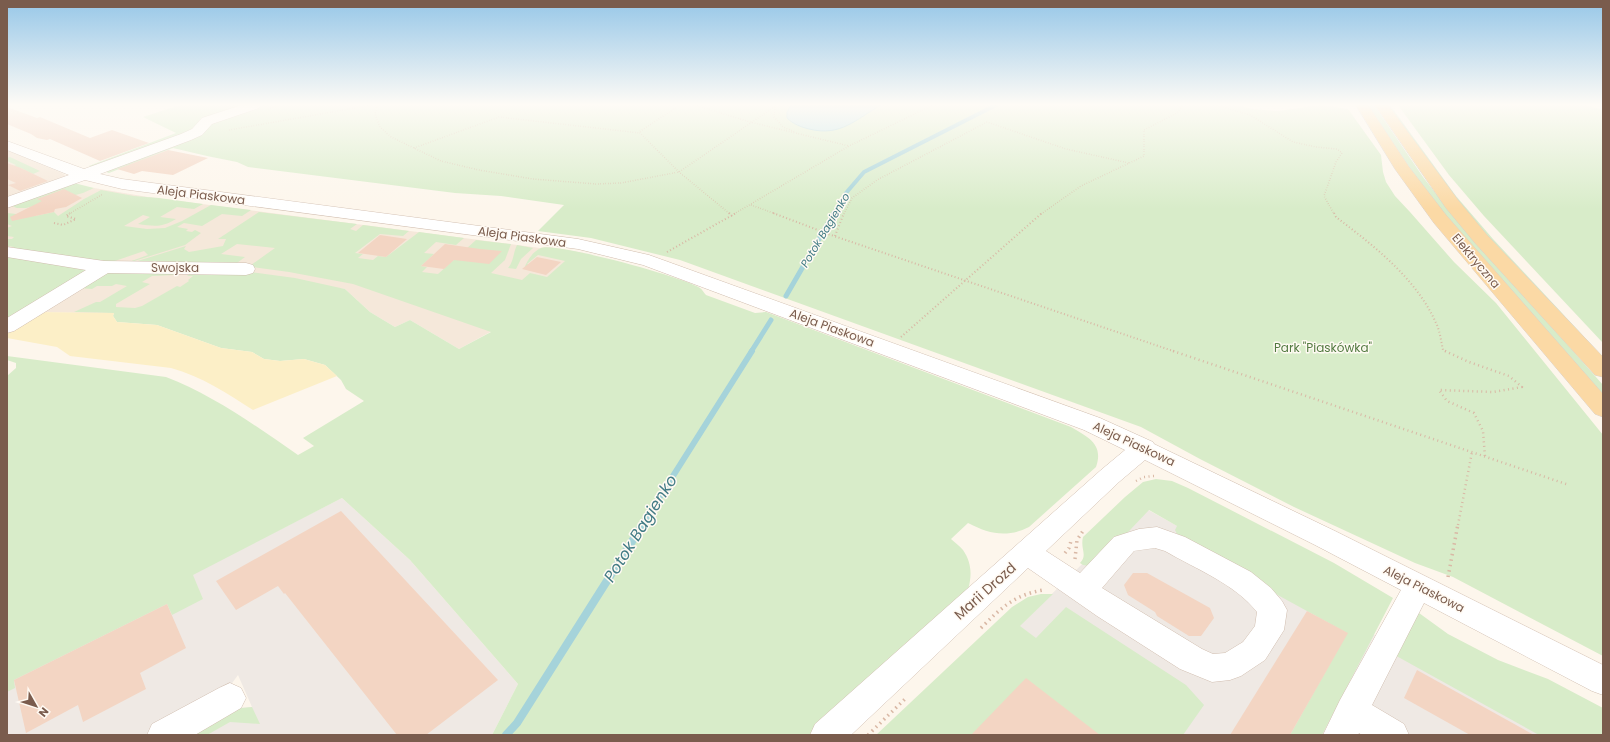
<svg xmlns="http://www.w3.org/2000/svg" width="1610" height="742" viewBox="0 0 1610 742" font-family="Poppins,sans-serif">
<rect width="100%" height="100%" fill="#fdf6ec"/>
<g fill="#f5e8da">
<path d="M7 150 64 174 66 177 7 200Z"/>
<path d="M94 188 148 197 540 248 550 247 584 253 492 331 459 349 410 320 395 327 370 312 345 289 119 264 7 248V206Z"/>
<path d="M206 272 135 314 38 312 95 277Z"/>
</g>
<g fill="#efe9e4">
<path d="M342 498 410 560 518 684 492 735H193L241 708 252 707 238 675 227 690 146 735H7V668Z"/>
<path d="M1141 506 1375 635 1322 735H1135L1003 642Z"/>
<path d="M1393 645 1558 735H1349Z"/>
</g>
<g fill="#d8ecc9">
<path d="M180 105H1236L1252 109 1278 111 1321 105 1348 109 1381 155 1383 172 1386 182 1395 196 1410 212 1454 262 1496 303 1603 435V656L1453 577 1415 563 1294 507 1200 459 1141 427 680 260 591 238 538 231 564 205 501 196 455 193 248 167 237 162 207 156 173 148 109 173 89 166 176 133 143 117Z"/>
<path d="M1368 105H1374L1423 177 1451 213 1603 385V397L1441 210 1414 174Z"/>
<path d="M1388 105H1390L1456 196 1493 239 1603 357 1484 233 1449 191Z"/>
<path d="M1398 105H1585L1603 110V343L1484 216 1449 175Z"/>
<path d="M10 157 40 171 33 174 21 168 12 167 16 165 7 161V158Z"/>
<path d="M70 182 94 188 83 193 26 208H17L12 206Z"/>
<path d="M101 190 134 196 159 198 203 204 194 209 177 207 160 217 176 219C161 228 154 226 138 224L150 217 143 215 124 226 147 229 165 228 182 221 211 205 251 210 242 216 222 214 202 226 184 223 177 227 188 229 186 231 192 232 195 230 201 233 185 245 128 263H126L148 255 144 251 112 262 14 249V247L7 246V239H12L14 237 7 236V228L12 226 7 224V213L35 216 54 212 58 216 84 199Z"/>
<path d="M259 212 357 224 350 229 356 231 363 225 409 231 403 236 380 234 355 253 363 254 358 258 373 260 378 256 386 257 419 232 464 238 456 245 436 242 424 253 434 254 421 266 427 267 422 272 438 274 476 240 511 244 505 260 491 273 522 280 530 273 547 277 565 261 538 255 527 264 536 267 524 269C527 261 532 252 541 248 555 242 684 277 700 288 702 289 704 293 706 295L755 313 766 312 1071 427C1088 437 1104 444 1096 467L1029 527C1007 538 989 534 968 523L951 539C955 543 960 546 963 550 972 563 972 576 968 590L809 735H492L518 684 410 560 342 498 193 575 203 599 172 615 167 604 14 680 15 688 7 692V376L16 368V363L7 360V356L166 377C213 395 256 426 298 455L314 446 303 438 364 401 346 389 341 380 325 365 304 359 280 361 264 359 252 352 221 348 157 325 117 322 113 316 114 313 74 312 96 302H100L127 286 116 284 112 286H97L92 289 79 288 110 271 177 273 174 275 152 276 142 282 150 284 116 304V307L135 308 142 306 177 286 180 287 189 281 188 280 193 276H187L191 273 250 272 295 278 345 289 370 312 395 327 410 320 459 349 491 332 353 284 289 272 252 267 251 265 275 248 237 244 221 254 245 257 233 266 131 263 186 246 184 249 189 252 223 246 226 239H218Z"/>
<path d="M517 245 533 248 521 259 516 269 508 268C514 261 513 253 517 245Z"/>
<path d="M7 256 90 269 7 321Z"/>
<path d="M1156 479 1172 481 1188 488 1334 563 1393 598 1322 735H1290L1347 633 1188 546 1178 536 1175 530 1177 526 1149 510 1095 567 1083 565 1080 563C1088 555 1080 549 1083 537L1125 497 1143 482Z"/>
<path d="M1041 594H1053L1020 626 1036 638 1066 607 1186 685 1204 705 1183 735H876L1012 607 1028 597Z"/>
<path d="M1419 613 1448 634 1498 660 1548 679 1603 708V735H1539L1391 653Z"/>
<path d="M252 707 260 724 230 722 207 735H193L241 708Z"/>
</g>
<path fill="#fcefc7" d="M38 312 114 313 113 316 117 322 157 325 221 348 252 352 264 359 280 361 304 359 325 365 337 376 253 410C228 394 201 376 171 368L70 356 57 347 7 338V332Z"/>
<path fill="#bfe3e8" stroke="#a5d3da" d="M791 105H881C856 119 841 137 809 129 801 127 793 124 787 118V112Z"/>
<g fill="none" stroke-linecap="round" stroke-linejoin="round">
<path stroke="#a5d3da" stroke-width="4" d="M834 214 846 193 864 172 996 105"/>
<g stroke="#a5d3da" stroke-width="5">
<path d="M786 296 834 213"/>
<path d="M751 352 771 320"/>
</g>
<path stroke="#a5d3da" stroke-width="6" d="M642 525 752 351"/>
<path stroke="#a5d3da" stroke-width="8" d="M506 735 517 723 643 524"/>
</g>
<g fill="#f3d5c3">
<path d="M7 107 37 118 40 117 90 138 112 130 149 143 100 161 50 139 47 140 37 138 31 134 7 124Z"/>
<path d="M168 150 208 158 173 175 142 171 134 174 117 169Z"/>
<path d="M7 163 21 168 48 181 20 191 8 185 16 183 7 179Z"/>
<path d="M64 189 82 198 66 207 55 209 54 212 12 221 10 217 42 201 37 199Z"/>
<path d="M380 235 407 239 386 257 358 253Z"/>
<path d="M445 244 480 249 502 251 489 264 454 260 444 269 421 266Z"/>
<path d="M537 257 561 262 546 275 522 269Z"/>
<path d="M341 511 498 680 426 735H397L285 593 284 594 278 586 236 610 216 581Z"/>
<path d="M1133 573H1147L1210 608 1214 618 1201 636H1189L1157 616 1155 612 1128 595 1124 585Z"/>
<path d="M167 604 186 648 140 673 146 689 83 722 78 705 26 733 14 680Z"/>
<path d="M1307 611 1348 633 1290 735H1230Z"/>
<path d="M1417 670 1534 735H1470L1404 698Z"/>
<path d="M1026 678 1100 735H971Z"/>
</g>
<g fill="none" stroke-linecap="round" stroke-linejoin="round">
<defs>
<g id="minor">
<path d="M242 105H261L259 108 212 124 202 135 191 140 100 174 122 179 578 239 649 255 1100 418 1153 442 1154 444 1335 531 1603 665V695L1592 691 1424 603 1372 705 1404 724 1409 735H1362L1359 733 1358 735H1323L1340 700 1401 590 1315 545 1145 460 1119 482 1046 551 1080 573 1114 537 1139 529 1157 527 1185 537 1251 572 1271 588 1282 601 1287 610 1284 630 1265 660 1241 676 1230 680 1212 682 1180 669 1097 616 1028 568 851 735H810L815 724 1101 470 1125 450 1084 430 643 265 578 249 122 189 85 180 7 208V197L69 175 7 150V141L84 169 181 134 192 129 202 118ZM1155 548 1165 551C1196 569 1235 584 1257 612L1255 626 1243 642 1225 653 1213 654 1202 649 1102 588 1134 551Z"/>
<path d="M7 247 104 261 246 263 253 265 255 269 253 273 246 275 108 273 14 331 7 333V318L86 270 7 257Z"/>
<path d="M230 683 241 688 246 698 241 708 195 735H147L152 724 219 688Z"/>
</g>
<g id="major">
<path d="M1356 105H1368L1409 167 1446 215 1603 394V417L1595 414 1434 223 1395 169Z"/>
<path d="M1375 105H1388L1458 200 1487 235 1603 357V377L1595 375 1475 243 1446 208Z"/>
</g>
</defs>
<use href="#minor" stroke="#d1beb0" stroke-width="1"/>
<use href="#major" stroke="#dad1cd" stroke-width="1"/>
<g stroke="#d9b8a5" stroke-width="1.5" stroke-dasharray="0.5 2" stroke-linecap="butt">
<path d="M377 105 375 114 380 127 391 137 441 161 479 170 533 179 596 184 621 183 679 172 777 105"/>
<path d="M680 105 639 132 679 172 730 214"/>
<path d="M695 105 750 122 849 146"/>
<path d="M1216 105 1250 115 1293 142 1316 147 1337 149 1342 153 1336 162 1324 196 1334 214"/>
<path d="M775 107 774 117 783 127 795 132"/>
<path d="M268 109 281 105"/>
<path d="M229 130 372 105"/>
<path d="M414 148 499 117 640 133"/>
<path d="M751 205 776 214"/>
<path d="M69 214 103 194"/>
<path d="M734 214 849 146 933 105"/>
<path d="M844 214 852 198 877 180 987 122 1066 149 1129 163"/>
<path d="M1041 214 1081 186 1144 156V130L1177 113 1183 105"/>
</g>
<g stroke="#d9b8a5" stroke-width="2" stroke-dasharray="1 2.5" stroke-linecap="butt">
<path d="M729 213 732 216"/>
<path d="M773 213 831 235 1176 352"/>
<path d="M1334 213 1336 217C1374 246 1416 278 1436 323 1440 331 1441 341 1443 350L1447 352"/>
<path d="M54 223 63 225 76 219 66 216 70 213"/>
<path d="M835 236 844 213"/>
<path d="M667 252 736 213"/>
<path d="M901 337 1042 213"/>
</g>
<g stroke="#d9b8a5" stroke-width="2.5" stroke-dasharray="1 3.5" stroke-linecap="butt">
<path d="M1173 351 1569 485"/>
<path d="M1445 351 1469 362 1509 376 1522 387 1493 392 1439 390 1447 401 1474 413 1483 431 1485 457"/>
<path d="M1136 481 1144 477 1154 476"/>
<path d="M1458 525 1472 452"/>
</g>
<g stroke="#d9b8a5" stroke-width="3.5" stroke-dasharray="1.5 4" stroke-linecap="butt">
<path d="M1065 553 1069 548 1071 541"/>
<path d="M1075 559 1077 540 1083 531"/>
<path d="M1448 577 1458 524"/>
<path d="M981 628C1001 608 1014 595 1043 590"/>
<path d="M868 735 906 698"/>
</g>
<use href="#minor" fill="#fff" fill-rule="evenodd"/>
<use href="#major" fill="#fbd9a5" fill-rule="evenodd"/>
</g>
<linearGradient id="sky" x2="0" y2="1"><stop stop-color="#97c7e8"/><stop offset="0.5" stop-color="#fefbf6"/><stop offset="1" stop-color="#fefbf6" stop-opacity="0"/></linearGradient>
<rect width="1610" height="209" fill="url(#sky)"/>
<g text-anchor="middle" stroke-width="3" stroke-linejoin="round" paint-order="stroke">
<g font-size="11" font-style="italic" fill="#437c86" stroke="#fffaf3">
<text transform="translate(825 230) rotate(-59)" y="4">Potok Bagienko</text>
</g>
<g font-size="12" fill="#7a5c4d" stroke="#fffaf3">
<text transform="translate(201 195) rotate(7)" y="4">Aleja Piaskowa</text>
<text transform="translate(522 237) rotate(8)" y="4">Aleja Piaskowa</text>
<text transform="translate(1476 261) rotate(50)" y="4">Elektryczna</text>
<text x="175" y="272">Swojska</text>
<text transform="translate(832 328) rotate(20)" y="4">Aleja Piaskowa</text>
<text transform="translate(1134 444) rotate(25)" y="4">Aleja Piaskowa</text>
<text transform="translate(1424 589) rotate(27)" y="4">Aleja Piaskowa</text>
</g>
<g font-size="12" fill="#537a41" stroke="#fffaf3">
<text x="1323" y="352">Park "Piaskówka"</text>
</g>
<g font-size="14" fill="#7a5c4d" stroke="#fffaf3">
<text transform="translate(985 591) rotate(-42)" y="5">Marii Drozd</text>
</g>
<g font-size="16" font-style="italic" fill="#437c86" stroke="#fffaf3">
<text transform="translate(640 528) rotate(-58)" y="6">Potok Bagienko</text>
</g>
</g>
<rect width="1610" height="742" fill="none" stroke="#7a5c4d" stroke-width="16"/>
<g transform="translate(36 706) rotate(129)" stroke="#fffaf3" stroke-width="3" paint-order="stroke">
<path d="M0-3L7 15L0 10L-7 15Z" fill="#7a5c4d"/>
<text y="-6" font-size="11" font-weight="bold" text-anchor="middle" fill="#7a5c4d">N</text>
</g>
</svg>
